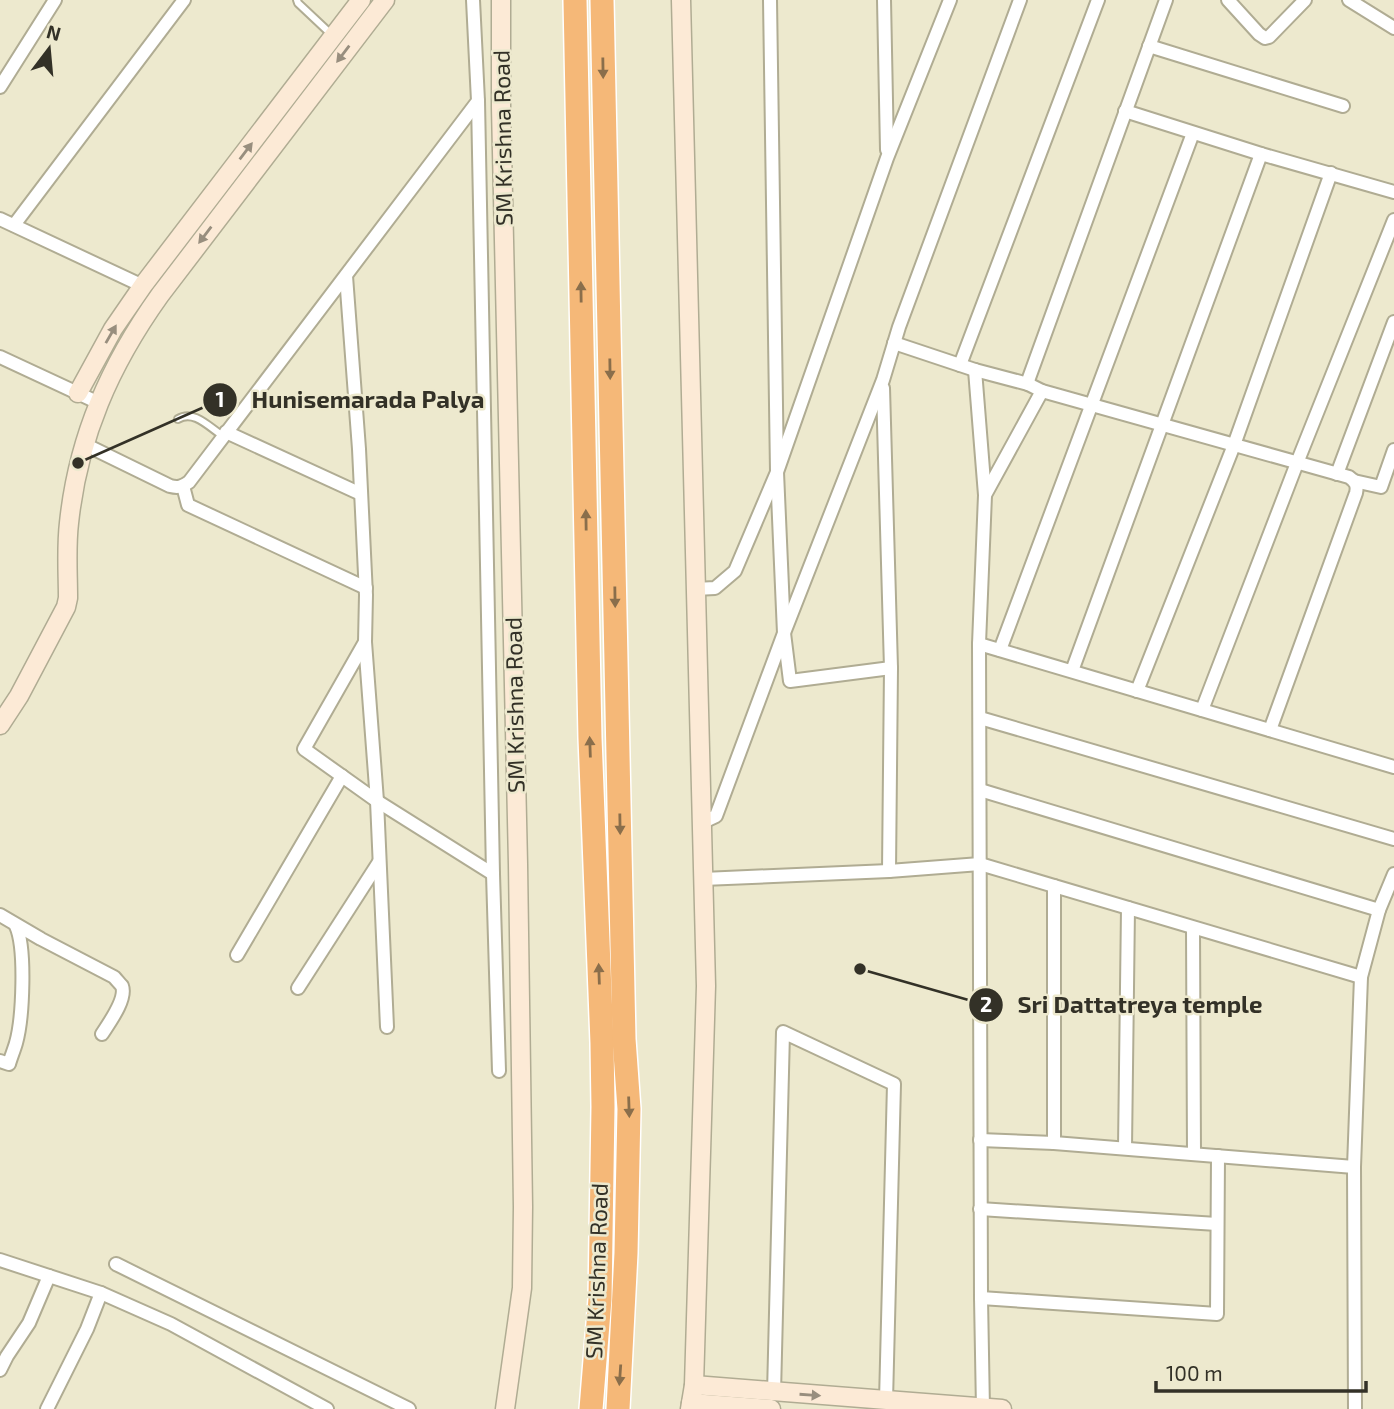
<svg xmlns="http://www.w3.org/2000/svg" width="1394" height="1409" viewBox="0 0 1394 1409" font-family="'Exo 2',sans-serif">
<rect width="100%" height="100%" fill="#ede9ce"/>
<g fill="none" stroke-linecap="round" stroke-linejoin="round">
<defs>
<g id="lane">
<path d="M297 0 298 3 332 35"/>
<path d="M178 419C194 409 210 428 223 436"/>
</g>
<g id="street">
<path d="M770 0 777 472 784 633 790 681 891 668"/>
<path d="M884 0 887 150"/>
<path d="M1166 0 1029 378 1028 384 1042 391 1349 477C1355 481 1358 485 1356 493L1270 730"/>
<path d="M1228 0 1259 34 1265 38 1269 37 1305 0"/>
<path d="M1349 0 1394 28"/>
<path d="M1149 46 1343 106"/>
<path d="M0 87 55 0"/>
<path d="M478 101 493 874 499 1071"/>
<path d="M1125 111 1261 154 1394 192"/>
<path d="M0 219 143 286"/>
<path d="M14 225 184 0"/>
<path d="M346 276 359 449 366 595 365 642 304 749 377 801 493 874"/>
<path d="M894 343 975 370 1028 384"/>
<path d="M0 357 99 403"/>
<path d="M960 365 1098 0"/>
<path d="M975 370 985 495 979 644 981 1298 983 1409"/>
<path d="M883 388 891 668 889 871"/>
<path d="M226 432 361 494"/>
<path d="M84 444 170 486C178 488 182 487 189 482L478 101 473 0"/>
<path d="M1337 474 1394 322"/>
<path d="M1354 481 1381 487 1394 450"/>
<path d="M183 486 188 505 366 588"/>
<path d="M985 495 1042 391"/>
<path d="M695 589 715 588 735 571 777 472 887 158 950 0"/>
<path d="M365 642 377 801 387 1027"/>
<path d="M979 644 1394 767"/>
<path d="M1000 650 1193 133"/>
<path d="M1072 671 1261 154"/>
<path d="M1137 691 1234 445 1331 173"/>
<path d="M1202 710 1297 463 1394 220"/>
<path d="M980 718 1394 839"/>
<path d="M980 790 1379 910"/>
<path d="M701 823 716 816 784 633 883 380 899 327 1020 0"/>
<path d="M703 879 889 871 980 864 1361 977"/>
<path d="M1054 886V1143"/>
<path d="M0 915 41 939 114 977C115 978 121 985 122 986 127 999 109 1023 102 1034"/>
<path d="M1193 928 1194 1154"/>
<path d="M237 955 342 776"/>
<path d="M298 988 379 862"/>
<path d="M0 1061 9 1064C11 1057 14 1050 16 1043 23 1018 26 948 16 926"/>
<path d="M980 1140 1054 1143 1354 1167"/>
<path d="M1125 1148 1128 908"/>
<path d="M980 1209 1217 1224"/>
<path d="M0 1260 101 1293 171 1324 327 1409"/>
<path d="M116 1264 409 1409"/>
<path d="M981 1298 1217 1314 1218 1156"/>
<path d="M0 1370 7 1356 29 1323 49 1276"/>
<path d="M774 1393 783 1032 894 1084 886 1401"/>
<path d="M47 1409 87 1329 101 1293"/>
<path d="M1355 1409 1354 1167 1361 977 1379 910 1394 874"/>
</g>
<g id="secondary">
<path d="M501 0V107L518 864 523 1207 522 1288 505 1409"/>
<path d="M681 0 706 986 694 1385 690 1409"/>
<path d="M78 393 113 329 144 284 361 0"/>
<path d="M0 725 19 696 66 607 68 598C68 574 66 548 69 523 78 437 110 365 160 295L385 0"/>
<path d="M694 1385 1002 1409"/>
<path d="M691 1403 771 1409"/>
</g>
<g id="highway">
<path d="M575 0 590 738 602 1043 603 1107 600 1299 591 1409"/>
<path d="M602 0 624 1039 629 1109 626 1253 618 1409"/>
</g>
</defs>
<use href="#lane" stroke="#b0ac93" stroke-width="10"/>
<use href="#street" stroke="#b0ac93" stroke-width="16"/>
<use href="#secondary" stroke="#b0ac93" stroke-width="21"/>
<use href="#highway" stroke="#fff" stroke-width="26"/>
<use href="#lane" stroke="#fff" stroke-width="6"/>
<use href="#street" stroke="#fff" stroke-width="12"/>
<use href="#secondary" stroke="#fcead6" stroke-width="18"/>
<use href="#highway" stroke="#f5b878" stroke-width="23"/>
</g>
<defs><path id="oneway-solid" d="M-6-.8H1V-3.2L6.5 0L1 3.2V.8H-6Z" transform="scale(1.75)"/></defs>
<g fill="#988e7e">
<use href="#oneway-solid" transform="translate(343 54) rotate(127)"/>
<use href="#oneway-solid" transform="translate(246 151) rotate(-53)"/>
<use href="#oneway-solid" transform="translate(205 235) rotate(127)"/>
<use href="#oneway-solid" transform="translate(111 334) rotate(-60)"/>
<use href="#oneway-solid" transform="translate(810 1395) rotate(4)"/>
</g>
<g fill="#8a6e4b">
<use href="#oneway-solid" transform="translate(603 68) rotate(89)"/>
<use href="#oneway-solid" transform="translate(581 292) rotate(-91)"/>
<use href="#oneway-solid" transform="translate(610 369) rotate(89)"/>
<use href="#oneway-solid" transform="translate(586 520) rotate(-91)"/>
<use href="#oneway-solid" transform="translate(615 597) rotate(89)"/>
<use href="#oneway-solid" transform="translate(590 747) rotate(-92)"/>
<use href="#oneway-solid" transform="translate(620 824) rotate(89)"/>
<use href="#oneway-solid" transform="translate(599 974) rotate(-92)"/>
<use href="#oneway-solid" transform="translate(629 1107) rotate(88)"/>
<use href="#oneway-solid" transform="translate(620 1375) rotate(94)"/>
</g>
<g text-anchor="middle" stroke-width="5" stroke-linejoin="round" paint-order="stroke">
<g font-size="23" fill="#333127" stroke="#ede9ce">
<text transform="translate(503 138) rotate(-91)" y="8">SM Krishna Road</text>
<text transform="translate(515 705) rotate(-91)" y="8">SM Krishna Road</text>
<text transform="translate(597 1271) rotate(-88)" y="8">SM Krishna Road</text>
</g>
</g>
<path fill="none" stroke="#333127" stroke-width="2.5" d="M78 463L220 400M860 969L986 1005"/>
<g fill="#333127" stroke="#ede9ce" stroke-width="2.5">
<circle cx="78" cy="463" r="7"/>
<circle cx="860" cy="969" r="7"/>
<circle cx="220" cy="400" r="18"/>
<circle cx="986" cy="1005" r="18"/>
</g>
<g font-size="21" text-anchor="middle" font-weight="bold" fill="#fff">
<text x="220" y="407">1</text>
<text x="986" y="1012">2</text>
</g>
<g font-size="24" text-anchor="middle" font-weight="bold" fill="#333127" stroke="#ede9ce" stroke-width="5" stroke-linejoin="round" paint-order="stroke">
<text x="368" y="408">Hunisemarada Palya</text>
<text x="1140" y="1013">Sri Dattatreya temple</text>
</g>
<g transform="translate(49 49) rotate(16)" stroke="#ede9ce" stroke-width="5" paint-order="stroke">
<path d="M0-5L12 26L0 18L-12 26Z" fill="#333127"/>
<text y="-10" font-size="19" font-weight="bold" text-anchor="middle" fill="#333127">N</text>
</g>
<path d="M1156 1381v10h210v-10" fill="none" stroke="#333127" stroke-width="3.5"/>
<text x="1166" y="1381" font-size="21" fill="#333127" stroke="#ede9ce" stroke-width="5" paint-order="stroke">100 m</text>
</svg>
